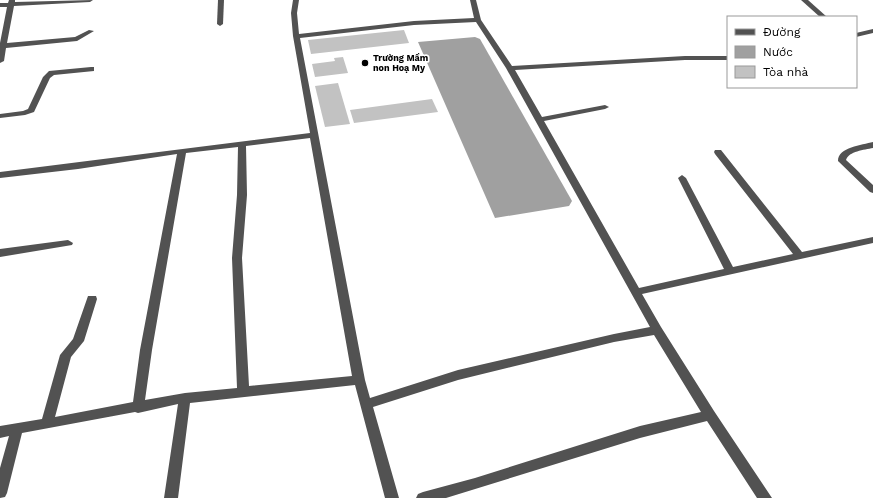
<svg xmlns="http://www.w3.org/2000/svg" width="873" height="498" viewBox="0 0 873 498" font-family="'Work Sans',sans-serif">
<rect width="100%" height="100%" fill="#fff"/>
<path fill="#a0a0a0" d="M475 37 480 39 572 201 569 206 495 218 418 42Z"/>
<g fill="#c2c2c2">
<path d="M404 30 409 43 311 54 308 40Z"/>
<path d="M343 57 348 73 315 77 312 64 335 61 334 58Z"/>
<path d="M338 83 350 124 325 127 315 86Z"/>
<path d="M432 99 438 112 354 123 350 110Z"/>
</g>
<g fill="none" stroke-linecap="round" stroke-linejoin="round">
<g fill="#525252" fill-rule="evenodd">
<path d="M9 0H15V2L93 0 90 2 14 6 7 43 75 37 89 30 94 31 77 41 6 48 4 61 0 63V43L7 7H0V3H8Z"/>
<path d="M218 0H224L223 24 220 26 217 24Z"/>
<path d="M293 0H299L297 13 299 34 414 21 474 18 470 0H476L481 20 512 66 685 56H728V60H685L515 70 542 117 605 105 609 107 605 109 544 121 639 288 724 269 678 178 682 175 686 178 733 267 793 254 715 154 714 152 715 150H721L802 252 873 237V243L642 294 661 327 714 411 772 498H757L707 421 640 438 446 498H416L418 494 423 492 475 478 640 426 701 412 654 335 614 342 458 380 373 407 399 498H385L355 385 190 403 178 498H164L178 404 138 413 135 412 22 433 7 493 5 497 0 498V468L9 436 0 438V426L42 419 60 355 73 339 88 296H96L97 299 84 341 71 357 55 417 133 402 140 350 177 154 78 169 0 178V172L310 133 293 36 291 13ZM476 22 506 68 650 327 614 334 458 370 370 398 365 380 300 38 414 25ZM310 138 352 376 249 386 242 258 247 195 246 146ZM238 147 237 195 232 258 237 388 185 393 145 400 152 350 186 153Z"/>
<path d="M801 0H808L827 17H820Z"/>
<path d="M873 29V33L856 37V33Z"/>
<path d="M91 67H94V71L54 75 50 78 34 112 25 115 0 118V114L23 111 28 109 43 77 49 71Z"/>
<path d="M873 142V148C864 150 849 151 846 160L873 185V193L870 192 838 161C838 147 862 145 873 142Z"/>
<path d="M68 240 73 243 72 245 0 257V249Z"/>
</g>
</g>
<circle fill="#000" stroke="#fff" stroke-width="1.5" cx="365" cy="63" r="4"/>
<g text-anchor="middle" stroke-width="3.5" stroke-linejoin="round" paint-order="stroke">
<g font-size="9" font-weight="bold" fill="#000" stroke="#fff" text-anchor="start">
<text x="373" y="61">Trường Mầm<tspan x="373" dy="10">non Hoạ My</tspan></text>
</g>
</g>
<rect x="727" y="16" width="130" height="72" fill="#ffffff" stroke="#999999"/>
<rect x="735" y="29" width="20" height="6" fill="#525252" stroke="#999999"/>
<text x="763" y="36" font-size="12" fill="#000000">Đường</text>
<rect x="735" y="46" width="20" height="12" fill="#a0a0a0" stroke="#999999"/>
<text x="763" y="56" font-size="12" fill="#000000">Nước</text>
<rect x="735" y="66" width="20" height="12" fill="#c2c2c2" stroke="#999999"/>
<text x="763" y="76" font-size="12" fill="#000000">Tòa nhà</text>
</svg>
